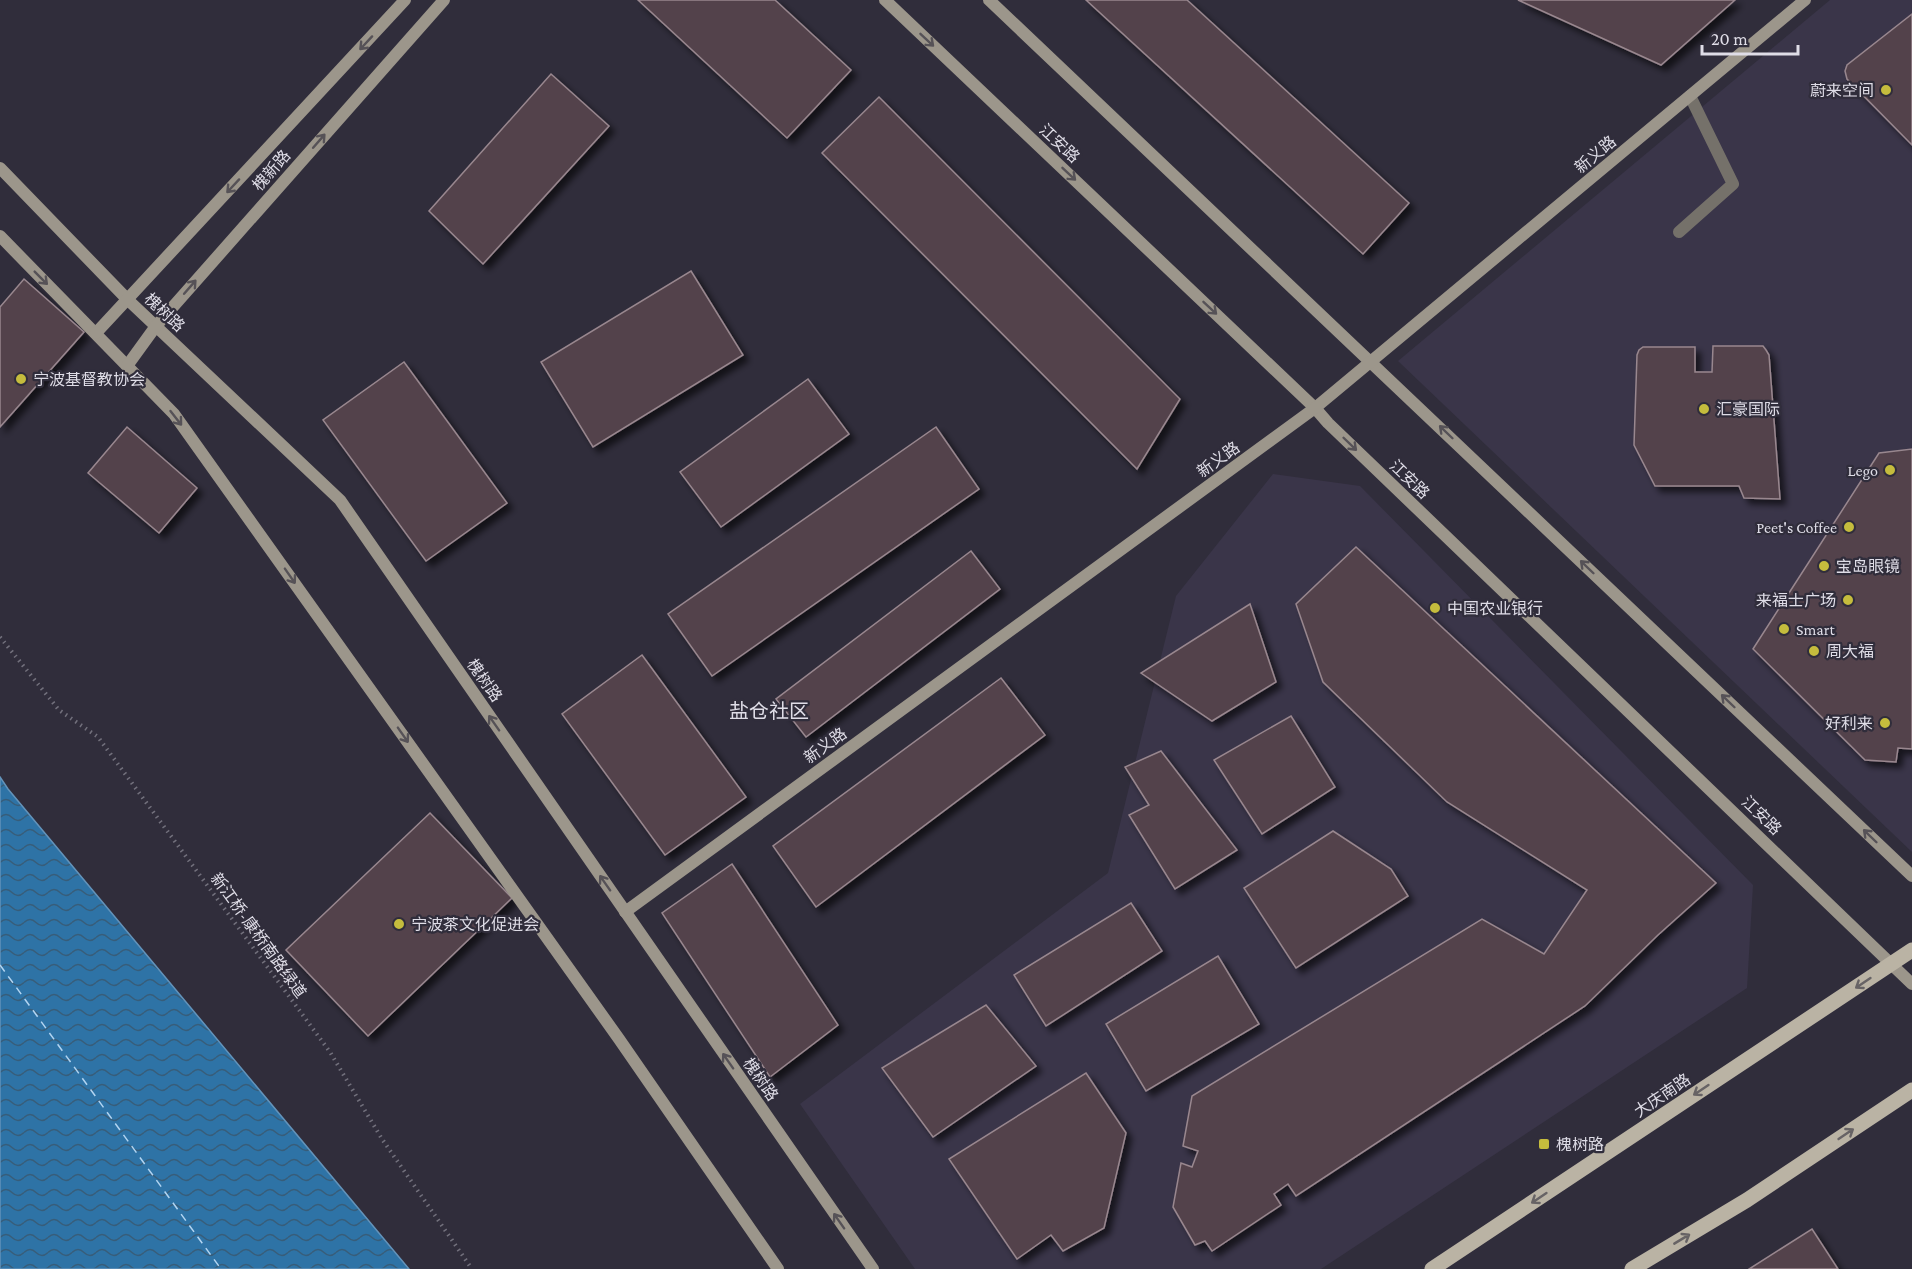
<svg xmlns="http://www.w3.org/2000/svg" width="1912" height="1269" viewBox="0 0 1912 1269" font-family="'Crimson Pro','Noto Sans SC',serif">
<defs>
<pattern id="water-waves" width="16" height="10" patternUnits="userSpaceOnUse" patternTransform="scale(1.5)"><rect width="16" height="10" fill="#2e73a6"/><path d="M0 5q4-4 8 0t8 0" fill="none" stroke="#375d7a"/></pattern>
<filter id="shadow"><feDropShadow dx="5.5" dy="5.5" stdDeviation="3" flood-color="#0009"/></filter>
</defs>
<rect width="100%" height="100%" fill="#302d3b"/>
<g fill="#3a3549">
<path d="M1830 0H1912V852L1398 361Z"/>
<path d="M1273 474 1360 486 1753 885 1747 988 1321 1269H915L800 1104 1108 873 1176 596Z"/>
</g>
<path fill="url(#water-waves)" stroke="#6393ba" stroke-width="1.5" d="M0 777 8 789 409 1269H0Z"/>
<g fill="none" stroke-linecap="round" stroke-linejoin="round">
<path stroke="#b2d4f1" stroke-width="1.5" stroke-dasharray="8 6" stroke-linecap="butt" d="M0 965 221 1269"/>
</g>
<g fill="#53434b" stroke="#99878f" stroke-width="1.5" filter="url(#shadow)">
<path d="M638 0H775L851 70 787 138Z"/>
<path d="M1086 0H1187L1409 203 1363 254Z"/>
<path d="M1518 0H1735L1661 65Z"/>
<path d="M1912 14V145L1847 79 1845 71 1847 65Z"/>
<path d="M551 74 609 126 483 264 429 211Z"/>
<path d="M879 97 1180 399 1137 469 822 153Z"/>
<path d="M691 271 743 355 593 447 541 362Z"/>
<path d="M24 279 84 332 0 427V307Z"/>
<path d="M1713 346H1763L1766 350 1769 355 1780 499 1744 498 1739 486H1655L1634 445 1637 355 1639 350 1643 347H1695V372H1712Z"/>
<path d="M404 362 507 503 426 561 323 420Z"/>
<path d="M808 379 849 434 721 527 680 472Z"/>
<path d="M127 427 197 488 159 533 88 473Z"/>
<path d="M936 427 979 489 712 676 668 614Z"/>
<path d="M1912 449V749L1898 748 1896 762 1865 760 1753 649 1879 453Z"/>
<path d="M1356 547 1716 883 1658 935 1585 1006 1296 1196 1288 1184 1274 1194 1281 1205 1212 1251 1205 1241 1195 1245 1173 1207 1181 1163 1192 1167 1198 1151 1183 1146 1192 1096 1482 919 1544 954 1587 890 1447 802 1323 682 1296 604Z"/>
<path d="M971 551 1000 589 806 737 776 699Z"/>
<path d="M1250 604 1276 682 1212 721 1141 673Z"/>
<path d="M642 655 746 797 665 855 562 714Z"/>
<path d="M1001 678 1045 735 816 907 773 846Z"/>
<path d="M1291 716 1335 787 1262 834 1214 760Z"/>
<path d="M1161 751 1237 850 1175 889 1129 815 1149 805 1125 767Z"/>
<path d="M430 813 512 898 368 1036 286 950Z"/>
<path d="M1333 831 1391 869 1408 896 1296 968 1244 888Z"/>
<path d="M732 864 838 1025 770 1077 662 913Z"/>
<path d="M1131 903 1162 951 1046 1026 1014 975Z"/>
<path d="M1218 956 1259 1024 1146 1091 1106 1024Z"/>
<path d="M986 1005 1036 1066 933 1137 882 1068Z"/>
<path d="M1086 1073 1126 1133 1104 1228 1063 1251 1051 1235 1017 1259 949 1159Z"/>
<path d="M1812 1229 1838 1269H1749Z"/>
</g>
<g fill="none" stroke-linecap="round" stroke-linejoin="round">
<path stroke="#72707c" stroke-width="4" stroke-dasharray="1.5 4.5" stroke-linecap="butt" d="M0 637 59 710 98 737 330 1052 382 1139 472 1269"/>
<path stroke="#75716a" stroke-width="12" d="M1679 232 1733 184 1690 96"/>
<g stroke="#9c968b" stroke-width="12">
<path d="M885 0 1315 408 1328 423 1912 984"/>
<path d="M989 0 1912 876"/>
<path d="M0 168 127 299 340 500 873 1269"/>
<path d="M0 236 174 414 619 1039 778 1269"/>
<path d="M96 333 405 0"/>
<path d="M127 366 156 326 444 0"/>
<path d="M625 912 1315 408 1805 0"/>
</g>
<g stroke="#bab3a4" stroke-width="15">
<path d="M1432 1269 1912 950"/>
<path d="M1632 1269 1747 1200 1912 1090"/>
</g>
</g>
<defs><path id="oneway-shaft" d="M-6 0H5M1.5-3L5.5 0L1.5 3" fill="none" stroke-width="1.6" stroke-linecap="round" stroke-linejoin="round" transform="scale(1.5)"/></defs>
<g stroke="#565257">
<use href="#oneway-shaft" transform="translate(927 40) rotate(43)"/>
<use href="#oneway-shaft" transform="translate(366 43) rotate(133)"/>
<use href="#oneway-shaft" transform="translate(319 141) rotate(-49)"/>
<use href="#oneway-shaft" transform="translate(1069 174) rotate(43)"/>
<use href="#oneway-shaft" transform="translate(233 186) rotate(133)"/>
<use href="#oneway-shaft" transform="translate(41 278) rotate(45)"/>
<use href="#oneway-shaft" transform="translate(190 287) rotate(-49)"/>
<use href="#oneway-shaft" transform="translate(1210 308) rotate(43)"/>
<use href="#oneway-shaft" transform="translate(176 418) rotate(52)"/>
<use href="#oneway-shaft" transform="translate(1446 432) rotate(-136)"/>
<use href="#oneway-shaft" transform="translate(1350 444) rotate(44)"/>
<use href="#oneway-shaft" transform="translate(1587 567) rotate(-136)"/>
<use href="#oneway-shaft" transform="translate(290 576) rotate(55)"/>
<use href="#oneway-shaft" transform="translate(1728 701) rotate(-136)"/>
<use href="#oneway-shaft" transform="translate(494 723) rotate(-125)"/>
<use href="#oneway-shaft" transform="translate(403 735) rotate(55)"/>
<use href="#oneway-shaft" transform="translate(1870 836) rotate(-136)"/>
<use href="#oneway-shaft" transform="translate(605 883) rotate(-125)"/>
<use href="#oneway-shaft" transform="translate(728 1061) rotate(-125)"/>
<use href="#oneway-shaft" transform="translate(839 1221) rotate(-125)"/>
</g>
<g stroke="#676365">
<use href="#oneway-shaft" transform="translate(1863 983) rotate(146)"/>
<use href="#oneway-shaft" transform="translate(1701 1090) rotate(146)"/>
<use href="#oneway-shaft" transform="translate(1846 1134) rotate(-34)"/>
<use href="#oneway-shaft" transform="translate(1539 1198) rotate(146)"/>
<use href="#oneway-shaft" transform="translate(1682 1239) rotate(-31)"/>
</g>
<g fill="#c5bc3d" stroke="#302d3b" stroke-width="2">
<circle cx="1886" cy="90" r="6"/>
<circle cx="21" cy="379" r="6"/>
<circle cx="1704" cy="409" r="6"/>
<circle cx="1890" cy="470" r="6"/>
<circle cx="1849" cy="527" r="6"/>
<circle cx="1824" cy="566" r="6"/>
<circle cx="1848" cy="600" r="6"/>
<circle cx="1435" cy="608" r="6"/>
<circle cx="1784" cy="629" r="6"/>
<circle cx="1814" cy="651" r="6"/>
<circle cx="1885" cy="723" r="6"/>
<circle cx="399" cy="924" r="6"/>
<rect x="1538" y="1138" width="12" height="12" rx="3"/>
</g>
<g text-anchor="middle" stroke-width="4.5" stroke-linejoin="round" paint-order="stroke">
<g font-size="16" fill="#dfdde7" stroke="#302d3b" text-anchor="start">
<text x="1874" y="96" text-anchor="end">蔚来空间</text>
<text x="33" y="385">宁波基督教协会</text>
<text x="1716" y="415">汇豪国际</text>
<text x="1878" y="476" text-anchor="end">Lego</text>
<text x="1837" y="533" text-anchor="end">Peet's Coffee</text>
<text x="1836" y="572">宝岛眼镜</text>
<text x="1836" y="606" text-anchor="end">来福士广场</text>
<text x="1447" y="614">中国农业银行</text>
<text x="1796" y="635">Smart</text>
<text x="1826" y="657">周大福</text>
<text x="1873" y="729" text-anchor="end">好利来</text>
<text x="411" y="930">宁波茶文化促进会</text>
<text x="1556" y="1150">槐树路</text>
</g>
<g font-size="16" fill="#dfdde7" stroke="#302d3b">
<text transform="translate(1060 143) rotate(43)" y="6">江安路</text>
<text transform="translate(1595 154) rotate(-40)" y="6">新义路</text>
<text transform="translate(271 170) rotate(-49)" y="6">槐新路</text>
<text transform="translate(165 312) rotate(43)" y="6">槐树路</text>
<text transform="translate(1218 459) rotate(-36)" y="6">新义路</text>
<text transform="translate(1410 479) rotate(44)" y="6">江安路</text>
<text transform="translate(485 680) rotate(55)" y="6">槐树路</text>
<text transform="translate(825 745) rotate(-36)" y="6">新义路</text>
<text transform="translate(1762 815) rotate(44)" y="6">江安路</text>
<text transform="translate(259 935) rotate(54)" y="6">新江桥-康桥南路绿道</text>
<text transform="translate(761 1079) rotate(55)" y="6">槐树路</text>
<text transform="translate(1662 1095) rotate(-34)" y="6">大庆南路</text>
</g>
<g font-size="20" fill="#dfdde7" stroke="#302d3b">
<text x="769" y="718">盐仓社区</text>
</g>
</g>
<path d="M1702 45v9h96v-9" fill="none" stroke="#dfdde7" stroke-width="3"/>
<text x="1711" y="45" font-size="18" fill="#dfdde7" stroke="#302d3b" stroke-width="4.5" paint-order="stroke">20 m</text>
</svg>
